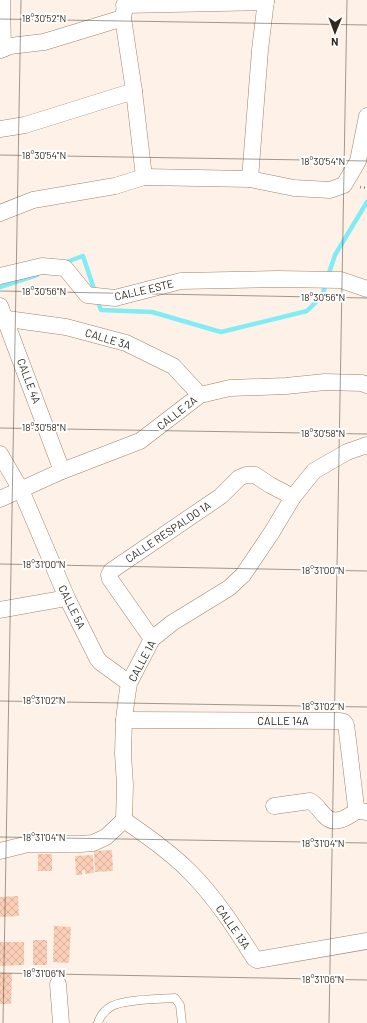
<svg xmlns="http://www.w3.org/2000/svg" width="367" height="1023" viewBox="0 0 367 1023" font-family="Barlow,sans-serif">
<defs>
<pattern id="building-cross-hatch" width="8" height="8" patternUnits="userSpaceOnUse"><rect width="8" height="8" fill="#fbcfb7"/><path d="M0 0l8 8M0 8l8-8" fill="none" stroke="#d8b29d"/></pattern>
</defs>
<rect width="100%" height="100%" fill="#fef2e8"/>
<g fill="none" stroke-linecap="round" stroke-linejoin="round">
<g stroke="#81ecf4" stroke-width="4.5">
<path d="M64 263 83 256 95 292"/>
<path d="M328 276 335 255 367 202"/>
<path d="M0 287 37 275"/>
<path d="M97 299 101 310 152 312 221 332 307 311 322 296 326 283"/>
</g>
</g>
<g fill="url(#building-cross-hatch)">
<path d="M112 850 113 871 95 872 94 851Z"/>
<rect x="38" y="854" width="14" height="17"/>
<path d="M93 855 94 873 85 874V870H82V875H76L75 856Z"/>
<path d="M18 896 19 916 0 917V897Z"/>
<path d="M54 926 71 927 69 963 53 962Z"/>
<rect x="33" y="940" width="14" height="25"/>
<path d="M0 942H24V965L0 966Z"/>
<path d="M0 973H12L11 1004H0Z"/>
</g>
<g fill="none" stroke-linecap="round" stroke-linejoin="round">
<defs>
<path id="service" d="M98 1023C100 1016 105 1010 112 1006 126 999 159 999 175 998L180 1005 182 1023"/>
<g id="minor">
<path d="M2 0 3 49"/>
<path d="M126 0 123 18 134 91 144 177"/>
<path d="M124 5 266 2"/>
<path d="M0 50 10 46 44 42 123 18"/>
<path d="M0 129 25 125 134 91"/>
<path d="M250 179 260 50 266 0"/>
<path d="M0 213 33 200 115 186 144 177 250 179 294 188 330 190 344 185 358 161 367 116"/>
<path d="M0 276 42 266 65 268 87 295 115 298 181 281 277 279 341 280 367 289"/>
<path d="M0 306 62 471"/>
<path d="M0 318 66 327 126 343 173 366 200 395"/>
<path d="M0 454 21 490 67 598 97 658 100 662 129 683"/>
<path d="M0 499 62 471 140 441 200 395 230 388 286 386 325 382 362 383 367 385"/>
<path d="M0 610 67 598"/>
<path d="M152 639 110 579 109 575 111 571 221 496 239 478 246 475H255L270 485 293 497"/>
<path d="M124 720 340 721 344 722 346 725 348 740 356 807 360 811 367 812"/>
<path d="M274 806 310 801C316 804 319 810 324 815 334 827 348 817 358 810"/>
<path d="M124 820C147 836 170 852 190 872 215 897 235 928 254 958L257 960 367 941"/>
<path d="M0 851 28 844H81L93 843 106 837 124 820 125 785 123 754 124 720 126 703 129 683 152 639 172 623 229 588 243 575 272 532 293 497 314 471 347 452 367 445"/>
<path d="M58 984 61 1023"/>
</g>
</defs>
<use href="#service" stroke="#9e846b" stroke-width="9"/>
<use href="#minor" stroke="#9e846b" stroke-width="17"/>
<path stroke="#968b81" stroke-width="2.5" stroke-dasharray="1 3" stroke-linecap="butt" d="M360 187 367 188"/>
<use href="#service" stroke="#fff" stroke-width="8"/>
<use href="#minor" stroke="#fff" stroke-width="16"/>
</g>
<path fill="none" stroke="#31271c" stroke-width="1" stroke-opacity="0.45" d="M0 19 367 25M0 155 367 161M0 291 367 298M0 428 367 434M0 564 367 571M0 701 367 707M0 837 367 843M0 973 367 980M3 1023 21 0M329 1023 347 0"/>
<g text-anchor="middle" stroke-width="4" stroke-linejoin="round" paint-order="stroke">
<g font-size="11" fill="#31271c" stroke="#fff">
<text transform="translate(144 290) rotate(-13)" y="4">CALLE ESTE</text>
<text transform="translate(108 339) rotate(17)" y="4">CALLE 3A</text>
<text transform="translate(29 381) rotate(69)" y="4">CALLE 4A</text>
<text transform="translate(177 413) rotate(-38)" y="4">CALLE 2A</text>
<text transform="translate(168 532) rotate(-34)" y="4">CALLE RESPALDO 1A</text>
<text transform="translate(72 607) rotate(64)" y="4">CALLE 5A</text>
<text transform="translate(142 661) rotate(-62)" y="4">CALLE 1A</text>
<text x="283" y="725">CALLE 14A</text>
<text transform="translate(233 927) rotate(55)" y="4">CALLE 13A</text>
</g>
</g>
<g font-size="10" text-anchor="middle" fill="#31271c" stroke="#fff" stroke-width="4" stroke-linejoin="round" paint-order="stroke">
<text x="44" y="22">18°30'52"N</text>
<text x="44" y="159">18°30'54"N</text>
<text x="323" y="165">18°30'54"N</text>
<text x="44" y="295">18°30'56"N</text>
<text x="323" y="301">18°30'56"N</text>
<text x="44" y="431">18°30'58"N</text>
<text x="323" y="437">18°30'58"N</text>
<text x="44" y="568">18°31'00"N</text>
<text x="323" y="574">18°31'00"N</text>
<text x="44" y="704">18°31'02"N</text>
<text x="323" y="710">18°31'02"N</text>
<text x="44" y="841">18°31'04"N</text>
<text x="323" y="847">18°31'04"N</text>
<text x="44" y="977">18°31'06"N</text>
<text x="323" y="983">18°31'06"N</text>
</g>
<g transform="translate(335 32) rotate(181)" stroke="#ffffff" stroke-width="3" paint-order="stroke">
<path d="M0-3L7 15L0 10L-7 15Z" fill="#31271c"/>
<text y="-6" font-size="11" font-weight="bold" text-anchor="middle" fill="#31271c">N</text>
</g>
</svg>
